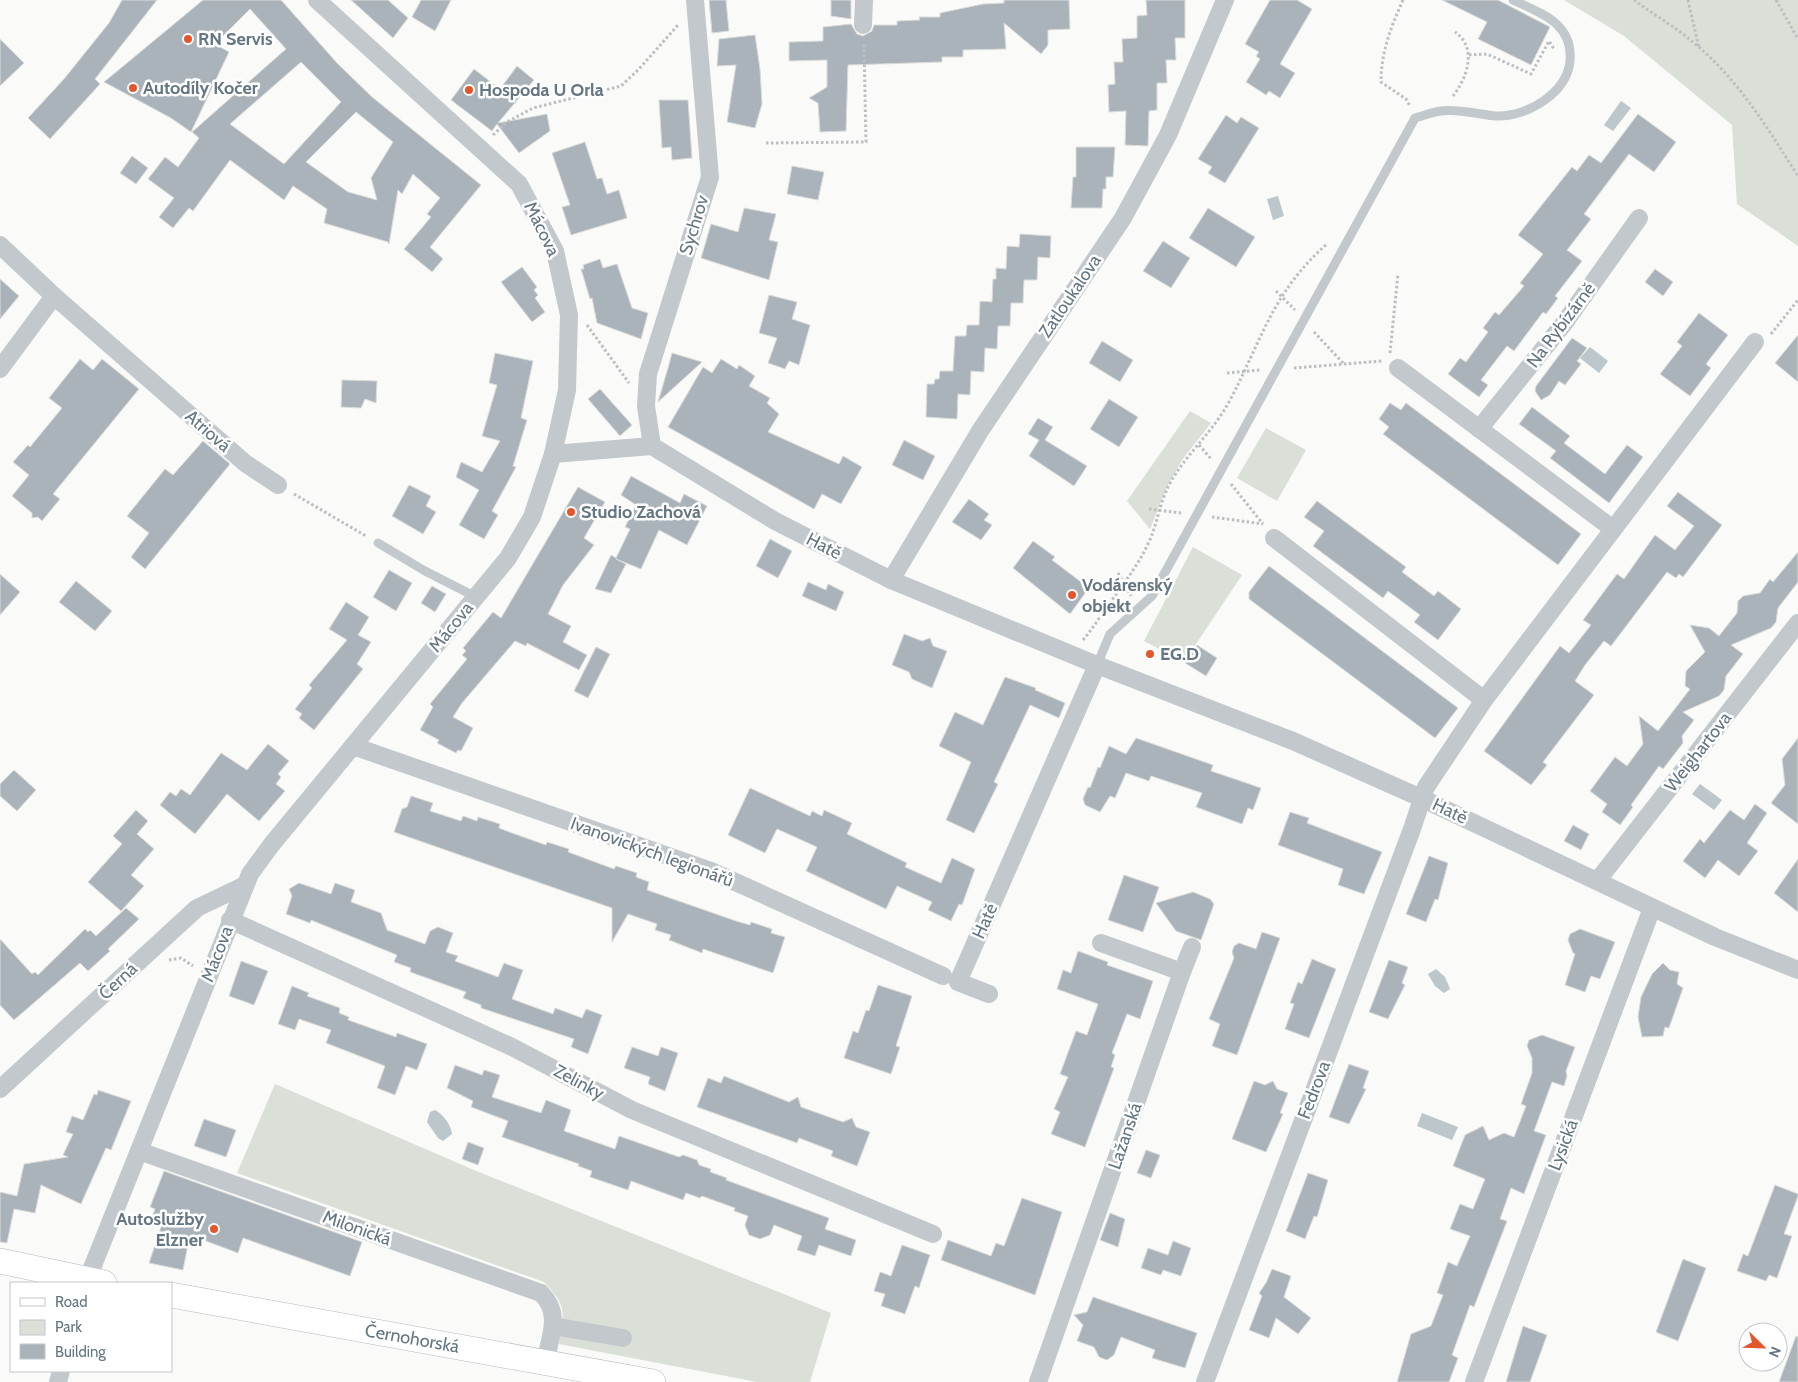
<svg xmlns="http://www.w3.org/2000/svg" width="1798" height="1382" viewBox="0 0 1798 1382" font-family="Cabin,sans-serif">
<rect width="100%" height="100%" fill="#fafaf8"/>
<g fill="#dadfd7">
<path d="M1564 0H1798V246L1737 204 1732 125 1624 36Z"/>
<path d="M1190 411 1211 423 1182 460 1167 487 1150 529 1127 501Z"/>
<path d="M1266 428 1306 450 1277 501 1237 478Z"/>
<path d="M1193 547 1242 575 1184 662 1144 641Z"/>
<path d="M275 1084 474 1170 831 1313 810 1382H757L559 1344C564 1312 568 1307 544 1282L237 1173Z"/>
</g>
<g fill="#bbc7cb">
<path d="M1621 101 1631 108 1613 131 1604 125Z"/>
<path d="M1278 196 1284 216 1273 220 1267 199Z"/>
<path d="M1590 347 1608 361 1599 373 1580 358Z"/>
<path d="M1700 784 1722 800 1714 810 1692 794Z"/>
<path d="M1436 969 1445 977 1450 989 1444 993 1435 986 1428 974Z"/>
<path d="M435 1110C443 1114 451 1125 452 1134L443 1141 438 1138 427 1122 430 1112Z"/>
<path d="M1422 1113 1458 1127 1452 1140 1417 1126Z"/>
</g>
<g fill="#aab3b9" stroke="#dcdcda" fill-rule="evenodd">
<path d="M122 0H157L95 79 100 84 50 139 28 118 64 79 109 23Z"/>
<path d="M203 0H281L337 63 372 97 481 185 430 247 443 259 432 272 404 249 431 217 427 214 440 198 413 174 402 194 398 190 389 244 388 242 324 223 327 209 293 186 284 200 230 160 193 211 189 208 173 228 159 217 174 198 148 179 165 157 178 167 199 138 192 132 286 49 250 9 215 44 229 52 191 132 171 118 104 82ZM301 62 341 102 284 164 230 124ZM356 112 393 142 371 178 377 200 348 192 306 162Z"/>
<path d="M351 0H388L408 18 393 38Z"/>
<path d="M421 0H451L435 31 412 17Z"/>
<path d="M709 0H726L729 31 712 33Z"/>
<path d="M831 0H851V19L831 16Z"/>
<path d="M1004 0H1069L1070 29 1048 30V45L1041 54 1004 23 1006 49 963 50V57H942V62L848 65 846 131 820 132 818 103 809 98 827 87V60L789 61V42L823 41V27L851 24 857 34 863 36 872 31 874 25H897V21L920 20 919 17H940V13L983 4 1004 3Z"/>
<path d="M1146 0H1185V38H1175L1176 60H1166L1167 83H1157V110L1149 111 1148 146 1125 145 1126 111 1109 112 1108 85 1115 84 1114 62H1123L1122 39 1137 38V16L1147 15Z"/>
<path d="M1270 0H1297L1312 9 1280 64 1295 73 1280 98 1269 91 1266 95 1246 82 1260 59 1256 56 1259 52 1245 44Z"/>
<path d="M1442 0H1498L1550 27 1531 65 1478 39 1487 22Z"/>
<path d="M755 35 760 69 762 104 755 128 727 122 736 65 717 66 719 39Z"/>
<path d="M0 39 24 63 0 86Z"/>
<path d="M517 66 534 80 498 123 547 114 550 131 519 153 497 124 492 131 451 100 474 69 500 89Z"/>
<path d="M659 100H688L692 158 672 160 671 147 662 148Z"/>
<path d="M1638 114 1676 142 1654 172 1629 154 1584 214 1591 219 1567 250 1582 261 1555 296 1558 298 1546 314 1543 312 1514 351 1507 346 1481 380 1488 385 1479 397 1448 374 1460 358 1466 362 1488 332 1483 328 1495 312 1499 315 1524 286 1520 283 1543 254 1518 235 1572 167 1577 171 1589 155 1601 163Z"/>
<path d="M1226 115 1237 123 1241 117 1259 128 1225 183 1208 173 1212 167 1198 159Z"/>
<path d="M585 142 597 179 602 178 607 194 619 190 627 218 571 235 562 207 570 205 552 153Z"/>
<path d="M1076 147H1115L1113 177H1106V189H1103L1102 208H1071L1073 177H1076Z"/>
<path d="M132 156 148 168 136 184 120 173Z"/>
<path d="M792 166 824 172 818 200 787 194Z"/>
<path d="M744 208 776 214 769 240 778 242 769 280 701 258 711 224 738 232Z"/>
<path d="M1208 208 1255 237 1236 267 1189 238Z"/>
<path d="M1020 234 1051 236 1050 258 1038 257 1037 280H1024L1023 303H1011L1010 326H998L997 349 985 348 984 372 971 371 970 395 958 394 957 419 926 417 927 384H934L935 379H939L940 371H953L955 336H966L967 325H979L980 301 992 302 993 279H996V268L1006 269 1007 246 1019 247Z"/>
<path d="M1163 241 1190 258 1171 288 1143 271Z"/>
<path d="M600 259 603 268 617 264 632 308 648 313 641 339 597 323 592 298 590 299 581 269H584L583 265Z"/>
<path d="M522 267 537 287 534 290 538 295 535 298 545 312 532 322 501 282Z"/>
<path d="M1655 269 1673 282 1663 296 1645 282Z"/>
<path d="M0 279 19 296 0 319Z"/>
<path d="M769 295 797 302 792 319 810 325 799 365 789 361 785 369 768 363 777 338 759 333Z"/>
<path d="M1699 313 1728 335 1706 364 1711 368 1690 396 1660 374 1682 346 1677 342Z"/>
<path d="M1798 335V382L1775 363Z"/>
<path d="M1572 338 1587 348 1577 361 1581 364 1565 385 1559 381 1550 395 1541 400 1535 391 1536 386Z"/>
<path d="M1102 341 1133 360 1120 382 1089 363Z"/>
<path d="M495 353 533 361 521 418 527 420 513 466 516 467 492 511 498 515 484 539 459 525 479 490 456 477 461 462 482 472 500 441 482 436 497 385 489 383Z"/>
<path d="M672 353 702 362 658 402 668 368Z"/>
<path d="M80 359 93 370 102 359 139 389 53 494 60 499 42 521 38 517 32 518V513L12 496 29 475 13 462 28 445 30 447 62 408 49 398Z"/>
<path d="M721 359 737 369 739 365 755 376 749 386 770 398 767 403 779 414 768 432 839 464 843 456 862 467 841 504 822 494 814 509 668 427 703 367 712 373Z"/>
<path d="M342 380 377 381 376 403 365 399 361 408 341 407Z"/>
<path d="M600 389 632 425 620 436 588 399Z"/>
<path d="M1109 399 1138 417 1119 447 1090 429Z"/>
<path d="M1390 403 1401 410 1406 403 1581 534 1558 565 1383 434 1389 427 1379 419Z"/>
<path d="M1532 407 1570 436 1564 443 1605 474 1627 445 1643 457 1609 503 1550 458 1556 451 1519 424Z"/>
<path d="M1038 418 1053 427 1045 440 1087 466 1074 486 1029 456 1039 440 1028 434Z"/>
<path d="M904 440 935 456 923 480 892 465Z"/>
<path d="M203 441 230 464 145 569 131 557 149 533 127 516 165 469 173 475Z"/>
<path d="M631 476 680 503 684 494 707 506 687 545 659 530 641 569 616 559 626 564 611 593 595 589 611 555 616 558 630 529 625 527 636 505 621 495Z"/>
<path d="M409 485 431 496 426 506 436 512 423 534 392 516Z"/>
<path d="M578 487 605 502 584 538 594 545 563 585 548 614 571 626 563 642 587 655 579 670 527 643 526 646 515 641 462 703 453 717 473 728 461 751 458 750 456 753 437 743 439 740 420 730 433 707 430 704 467 659 462 655 466 651 463 648 493 612 501 618Z"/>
<path d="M1678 492 1722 525 1683 577 1679 574 1676 578 1667 572 1611 646 1604 641 1585 665 1575 681 1594 695 1543 762 1547 765 1531 785 1484 751 1560 646 1569 653 1591 625 1583 620 1617 574 1624 579 1655 535 1675 550 1694 526 1667 506Z"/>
<path d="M969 499 989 514 984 520 992 525 981 540 952 522Z"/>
<path d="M1317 501 1406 567 1402 572 1434 596 1438 591 1461 609 1438 640 1414 622 1420 615 1388 591 1383 598 1313 546 1324 531 1304 517Z"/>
<path d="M770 539 792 551 778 578 756 566Z"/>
<path d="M1033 541 1055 557 1052 560 1089 588 1070 614 1013 568Z"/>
<path d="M1798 552V582L1778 608 1776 622 1771 628 1731 645 1743 654 1726 676 1724 690 1719 696 1683 712 1694 720 1682 736 1683 743 1663 769 1659 766 1631 805 1633 807 1620 825 1602 812 1607 804 1590 791 1615 757 1627 766 1643 744 1639 716 1658 731 1690 689 1685 686 1686 671 1705 652 1690 625 1709 628 1719 636 1737 613 1738 601 1743 596 1760 593 1770 579 1773 582Z"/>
<path d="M1269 566 1458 708 1435 738 1249 599V592Z"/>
<path d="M389 570 412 583 396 611 373 597Z"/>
<path d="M0 574 20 592 0 615Z"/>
<path d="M76 581 112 611 95 631 59 602Z"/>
<path d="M808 582 826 590 828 584 844 592 836 611 802 596Z"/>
<path d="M432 586 446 594 435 612 421 603Z"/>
<path d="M346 602 369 617 358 635 371 642 357 664 363 669 314 730 299 718 302 714 295 709 312 688 309 685 347 640 329 629Z"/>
<path d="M904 634 922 641 930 638 933 646 947 651 932 688 912 679 909 672 892 665Z"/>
<path d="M1197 645 1217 658 1206 676 1185 663Z"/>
<path d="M596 647 610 654 588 698 574 691Z"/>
<path d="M1005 677 1036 688 1035 690 1065 703 1059 718 1030 705 994 782 998 784 974 833 946 820 971 762 939 746 955 712 983 725Z"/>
<path d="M1136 738 1213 765 1211 771 1261 788 1253 810 1248 808 1242 824 1196 807 1202 793 1151 776 1149 781 1126 773 1115 798 1110 796 1100 812 1085 805 1083 799 1088 787 1090 788 1098 767 1100 768 1109 746 1126 754Z"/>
<path d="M1798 738V824L1771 803 1785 785 1782 759Z"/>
<path d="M268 744 289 761 278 774 281 777 276 784 285 791 259 821 227 794 195 834 160 805 170 792 176 796 181 789 190 795 221 753 247 770Z"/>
<path d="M14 770 36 790 17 811 0 796V784Z"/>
<path d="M750 788 810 816 812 811 822 816 824 810 852 823 847 834 907 863 905 867 941 883 952 858 975 869 962 905 959 904 951 921 928 910 932 902 897 886 886 909 806 871 817 847 777 829 765 853 728 835Z"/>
<path d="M411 796 433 803 430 811 461 821 463 816 477 821 478 817 500 824 499 828 512 833 546 845 547 842 569 849 568 852 614 869 616 866 637 873 636 877 649 882 647 890 736 921 750 925 751 922 772 929 771 933 785 937 773 973 703 949 702 953 669 940 671 935 655 930 657 924 628 914 612 942V908L394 832 402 809 407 807Z"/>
<path d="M1755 804 1767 813 1747 843 1758 851 1739 876 1718 860 1705 878 1683 861 1700 839 1704 843 1730 810 1744 820Z"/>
<path d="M136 810 148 821 137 834 154 849 131 875 144 886 121 911 88 882 122 844 113 836Z"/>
<path d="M1290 812 1309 818 1307 823 1382 852 1364 894 1338 885 1343 869 1278 845Z"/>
<path d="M1573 825 1589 834 1581 850 1564 841Z"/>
<path d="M1429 856 1448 863 1438 900 1435 899 1426 922 1406 914Z"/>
<path d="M1798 859V912L1774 893Z"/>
<path d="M1124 875 1159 887 1143 932 1108 920Z"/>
<path d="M299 883 331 894 335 883 355 890 351 902 381 913 387 930 425 944 430 931 438 927 453 933 446 952 458 956 455 961 498 977 504 963 523 970 512 999 553 1014 555 1008 582 1018 586 1009 602 1015 588 1054 571 1047 574 1039 481 1008V1005L463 998 466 992 410 972 411 968 394 962 397 955 311 920 310 923 286 914 292 896 289 889Z"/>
<path d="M1193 892 1210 899 1214 904 1201 940 1176 931 1156 903Z"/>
<path d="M126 908 139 919 108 949 110 951 88 971 80 963 14 1020 0 1005V939L32 974 35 972 38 975 85 929 88 932 90 930 96 936Z"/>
<path d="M1580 929 1615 942 1600 979 1591 976 1585 992 1565 985 1575 954 1573 953 1568 940 1570 934Z"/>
<path d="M1262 932 1280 938 1237 1055 1212 1046 1220 1024 1209 1019 1234 958 1232 952 1234 946 1239 943 1256 949Z"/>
<path d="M1078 951 1108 962 1107 965 1153 981 1140 1019 1127 1014 1112 1053 1115 1055 1111 1067 1114 1068 1085 1147 1051 1134 1060 1112 1054 1109 1068 1077 1060 1074 1076 1031 1087 1035 1098 1004 1057 989 1063 970 1071 973Z"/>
<path d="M1312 959 1336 969 1309 1038 1285 1029 1294 1004 1290 1003 1298 982 1302 984Z"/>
<path d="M1389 960 1408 967 1402 983 1405 985 1388 1019 1369 1012Z"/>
<path d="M241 961 268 971 254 1005 229 996Z"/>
<path d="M1663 963 1670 970 1679 972 1677 984 1683 988 1669 1028 1665 1027 1663 1036 1642 1037 1638 1017 1641 997 1652 974Z"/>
<path d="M878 985 912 996 896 1046 900 1047 891 1074 844 1058 853 1031 858 1033 866 1010 869 1011Z"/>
<path d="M292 986 309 993 307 996 340 1008 339 1013 349 1017 348 1020 396 1037 397 1033 427 1044 417 1070 406 1066 395 1095 377 1088 385 1066 326 1043 331 1030 299 1019 295 1030 278 1024Z"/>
<path d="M1542 1035 1575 1047 1566 1071 1567 1076 1564 1086 1552 1082 1534 1131 1546 1135 1524 1194 1511 1188 1500 1219 1507 1221 1474 1307 1470 1305 1452 1355 1458 1358 1449 1382H1397L1411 1334 1431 1326 1443 1295 1437 1293 1448 1262 1457 1266 1470 1236 1450 1229 1460 1204 1473 1209 1485 1179 1453 1166 1465 1135 1483 1126 1489 1140 1504 1133 1514 1137 1526 1106 1521 1104 1532 1073V1058L1527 1046 1529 1040Z"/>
<path d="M632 1047 658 1056 661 1047 678 1053 665 1091 648 1084 650 1077 624 1068Z"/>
<path d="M1349 1064 1369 1071 1363 1088 1366 1089 1349 1124 1329 1117Z"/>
<path d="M455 1065 482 1075 484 1070 500 1075 492 1097 541 1113 546 1100 571 1110 564 1131 615 1149 619 1136 679 1157 683 1155 697 1160 699 1165 711 1169 710 1172 727 1178 726 1180 829 1218 825 1229 856 1240 851 1256 819 1245 815 1256 797 1250 802 1236 774 1225 770 1235 760 1239 749 1235 745 1225 748 1216 734 1211 735 1208 702 1196 700 1198 686 1193 683 1200 631 1181 628 1190 590 1177 592 1171 578 1166 579 1164 502 1137 508 1121 471 1107 473 1101 447 1088Z"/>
<path d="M724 1076 789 1102 798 1097 801 1107 843 1122 852 1118 856 1127 870 1132 857 1166 831 1156 833 1151 799 1138 797 1143 697 1107 708 1078 721 1083Z"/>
<path d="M1254 1081 1265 1085 1273 1081 1277 1089 1288 1093 1280 1113 1283 1114 1266 1152 1232 1139Z"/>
<path d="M98 1090 131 1101 111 1150 106 1148 81 1204 41 1185 35 1213 14 1209 7 1243 0 1242V1192L17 1196 24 1164 68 1157 63 1155 73 1134 66 1132 72 1116 83 1120 94 1094 97 1095Z"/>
<path d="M204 1119 236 1130 226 1157 194 1146Z"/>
<path d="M468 1142 484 1148 478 1165 462 1159Z"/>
<path d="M1146 1150 1160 1155 1151 1178 1137 1173Z"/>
<path d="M164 1171 362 1242 350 1276 243 1238 238 1253 190 1235 183 1270 149 1263 163 1221 152 1217 155 1209 150 1207Z"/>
<path d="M1308 1173 1328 1180 1317 1217 1314 1216 1305 1239 1286 1231Z"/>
<path d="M1775 1185 1798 1194V1196L1784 1234 1792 1236 1777 1278 1769 1275 1766 1281 1737 1271 1743 1254 1748 1256Z"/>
<path d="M1022 1198 1062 1212 1035 1295 941 1260 948 1240 991 1256 996 1243 1004 1246Z"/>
<path d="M1110 1213 1125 1219 1118 1247 1100 1240Z"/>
<path d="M1173 1241 1191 1248 1181 1276 1163 1270 1161 1275 1141 1268 1148 1248 1168 1255Z"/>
<path d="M902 1245 930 1255 919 1288 915 1286 905 1314 881 1306 885 1294 874 1291 880 1272 891 1276Z"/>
<path d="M1683 1259 1706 1268 1678 1341 1656 1332Z"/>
<path d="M1272 1269 1291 1276 1284 1297 1311 1318 1298 1334 1276 1318 1269 1338 1249 1330 1262 1296 1259 1293 1266 1283Z"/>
<path d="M1093 1297 1197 1333 1185 1368 1152 1358 1155 1350 1121 1337 1114 1355 1107 1360 1099 1357 1094 1347 1077 1341 1083 1325 1074 1315 1087 1312Z"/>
<path d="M1523 1326 1547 1335 1530 1382H1506Z"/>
<path d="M1796 1336 1798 1337V1382H1779Z"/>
</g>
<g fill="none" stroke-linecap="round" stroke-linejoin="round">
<defs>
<g id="secondary">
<path d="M0 1261 104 1283"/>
<path id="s1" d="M171 1295 653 1382"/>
</g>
</defs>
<use href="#secondary" stroke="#b3babf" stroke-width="26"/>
<g stroke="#bbbfc2" stroke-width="3" stroke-dasharray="2.5 2.5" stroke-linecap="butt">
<path d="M1403 0C1391 27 1381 52 1381 82L1406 99 1410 106"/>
<path d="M1634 0C1651 13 1671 24 1688 38 1738 78 1764 123 1798 176"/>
<path d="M1688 0 1699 48"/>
<path d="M1776 0 1798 39"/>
<path d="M1469 55 1487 54 1531 74 1549 41 1554 49"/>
<path d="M1453 96C1467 78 1478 48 1455 32"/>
<path d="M493 135 507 122 533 108 621 86 639 69 678 25"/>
<path d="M766 143 866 142 864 43"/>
<path d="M1276 291 1295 310"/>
<path d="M587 325 629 383"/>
<path d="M1314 332 1344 364"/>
<path d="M1771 334 1798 300"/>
<path d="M1390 353 1398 274"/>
<path d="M1294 368 1382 361"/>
<path d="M1227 373 1260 370"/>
<path d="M1199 445 1211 459"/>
<path d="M1231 484 1263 524"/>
<path d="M294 494 366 536"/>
<path d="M1149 509 1181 513"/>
<path d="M1212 517 1263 524"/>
<path d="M1118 573 1131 596"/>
<path d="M1083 640C1093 628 1101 615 1110 603 1123 584 1137 567 1147 546 1157 527 1159 504 1169 485 1185 455 1212 433 1229 402 1262 340 1272 292 1328 243"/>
<path d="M169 960 181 958 193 966"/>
</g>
<g stroke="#c3c8cc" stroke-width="9">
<path d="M378 543 425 571 476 597"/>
<path d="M1097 665 1110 634 1152 596 1415 118C1423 116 1432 112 1441 111 1458 108 1479 115 1497 116 1527 117 1567 93 1570 61 1573 23 1542 14 1513 0"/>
</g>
<g stroke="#c3c8cc" stroke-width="18">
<path d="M863 25 864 0"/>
<path d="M0 245 54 296 245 463 278 485"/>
<path d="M1398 368 1613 529"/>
<path d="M0 369 54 296"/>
<path d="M1479 429 1565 322 1639 218"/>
<path d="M652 446 646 406 648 374 710 177 695 0"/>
<path d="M553 454 652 446 775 521 891 580 1097 665 1293 741 1421 798 1715 937 1798 970"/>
<path d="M1274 538 1484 700"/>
<path d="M891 580 980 431 1123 218 1168 135 1225 0"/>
<path d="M353 746 711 871 943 976"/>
<path d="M1598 880 1798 623"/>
<path d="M230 920 510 1046 632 1110 933 1234"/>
<path d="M1182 972 1192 947"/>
<path d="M989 994 958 982 1097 665"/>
<path d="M0 1089 197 908 245 885"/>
<path d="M139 1151 541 1293C562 1314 550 1336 545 1363"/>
<path d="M86 1283 250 874 272 844 508 558 532 517 553 454 567 390 569 315 555 251 519 184 317 0"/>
<path d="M553 1326 623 1338"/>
<path d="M58 1382 61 1371"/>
<path d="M1038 1382 1182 972 1101 943"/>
<path d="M1205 1382 1412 829 1426 787 1484 700 1755 342"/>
<path d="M1474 1382 1652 908"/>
</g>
<use href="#secondary" stroke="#fff" stroke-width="25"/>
</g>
<g fill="#e4572e" stroke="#fff" stroke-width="2">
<circle cx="188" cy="39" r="5"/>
<circle cx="133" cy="88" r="5"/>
<circle cx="469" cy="90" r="5"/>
<circle cx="571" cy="512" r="5"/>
<circle cx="1072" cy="595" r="5"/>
<circle cx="1150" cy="654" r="5"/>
<circle cx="214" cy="1229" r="5"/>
</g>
<g text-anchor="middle" stroke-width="5" stroke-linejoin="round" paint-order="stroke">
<g font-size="18" font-weight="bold" fill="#657683" stroke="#fff" text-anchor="start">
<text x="198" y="45">RN Servis</text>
<text x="143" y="94">Autodíly Kočer</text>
<text x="479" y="96">Hospoda U Orla</text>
<text x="581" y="518">Studio Zachová</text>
<text x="1082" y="591">Vodárenský<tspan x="1082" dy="21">objekt</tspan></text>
<text x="1160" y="660">EG.D</text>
<text x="204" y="1225" text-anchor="end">Autoslužby<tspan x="204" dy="21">Elzner</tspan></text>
</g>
<g font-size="18" fill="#657683" stroke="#fff">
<text transform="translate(694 225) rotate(-73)" y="6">Sychrov</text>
<text transform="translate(542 229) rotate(64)" y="6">Mácova</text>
<text transform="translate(1070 296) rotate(-56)" y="6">Zatloukalova</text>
<text transform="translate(1561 325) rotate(-53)" y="6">Na Rybízárně</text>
<text transform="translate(208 431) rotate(41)" y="6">Atriová</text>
<text transform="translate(824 546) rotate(27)" y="6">Hatě</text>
<text transform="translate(451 627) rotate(-51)" y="6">Mácova</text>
<text transform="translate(1698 752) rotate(-52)" y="6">Weighartova</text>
<text transform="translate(1450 811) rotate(25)" y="6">Hatě</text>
<text transform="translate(652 852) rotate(20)" y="6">Ivanovických legionářů</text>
<text transform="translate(985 921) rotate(-66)" y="6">Hatě</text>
<text transform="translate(217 954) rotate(-69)" y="6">Mácova</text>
<text transform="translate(118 981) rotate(-43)" y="6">Černá</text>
<text transform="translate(579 1082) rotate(28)" y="6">Zelinky</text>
<text transform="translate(1314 1090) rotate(-69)" y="6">Fedrova</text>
<text transform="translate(1125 1136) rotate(-71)" y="6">Lažanská</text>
<text transform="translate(1563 1145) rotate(-69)" y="6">Lysická</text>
<text transform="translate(357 1228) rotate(20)" y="6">Milonická</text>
<text dy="6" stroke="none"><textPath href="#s1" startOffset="245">Černohorská</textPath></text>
</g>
</g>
<rect x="10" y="1282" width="162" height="90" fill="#ffffff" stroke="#c1c8cd"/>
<rect x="20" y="1298" width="25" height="8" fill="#ffffff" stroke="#c1c8cd"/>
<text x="55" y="1307" font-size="15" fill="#657683">Road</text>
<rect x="20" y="1320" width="25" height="15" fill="#dadfd7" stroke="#c1c8cd"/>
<text x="55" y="1332" font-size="15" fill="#657683">Park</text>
<rect x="20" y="1344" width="25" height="15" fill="#aab3b9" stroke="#c1c8cd"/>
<text x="55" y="1357" font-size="15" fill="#657683">Building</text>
<g transform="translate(1763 1347) rotate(113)"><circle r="24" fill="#ffffff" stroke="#c1c8cd"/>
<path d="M0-4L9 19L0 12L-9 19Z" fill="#e4572e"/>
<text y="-8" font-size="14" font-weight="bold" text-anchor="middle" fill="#657683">N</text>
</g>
</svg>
